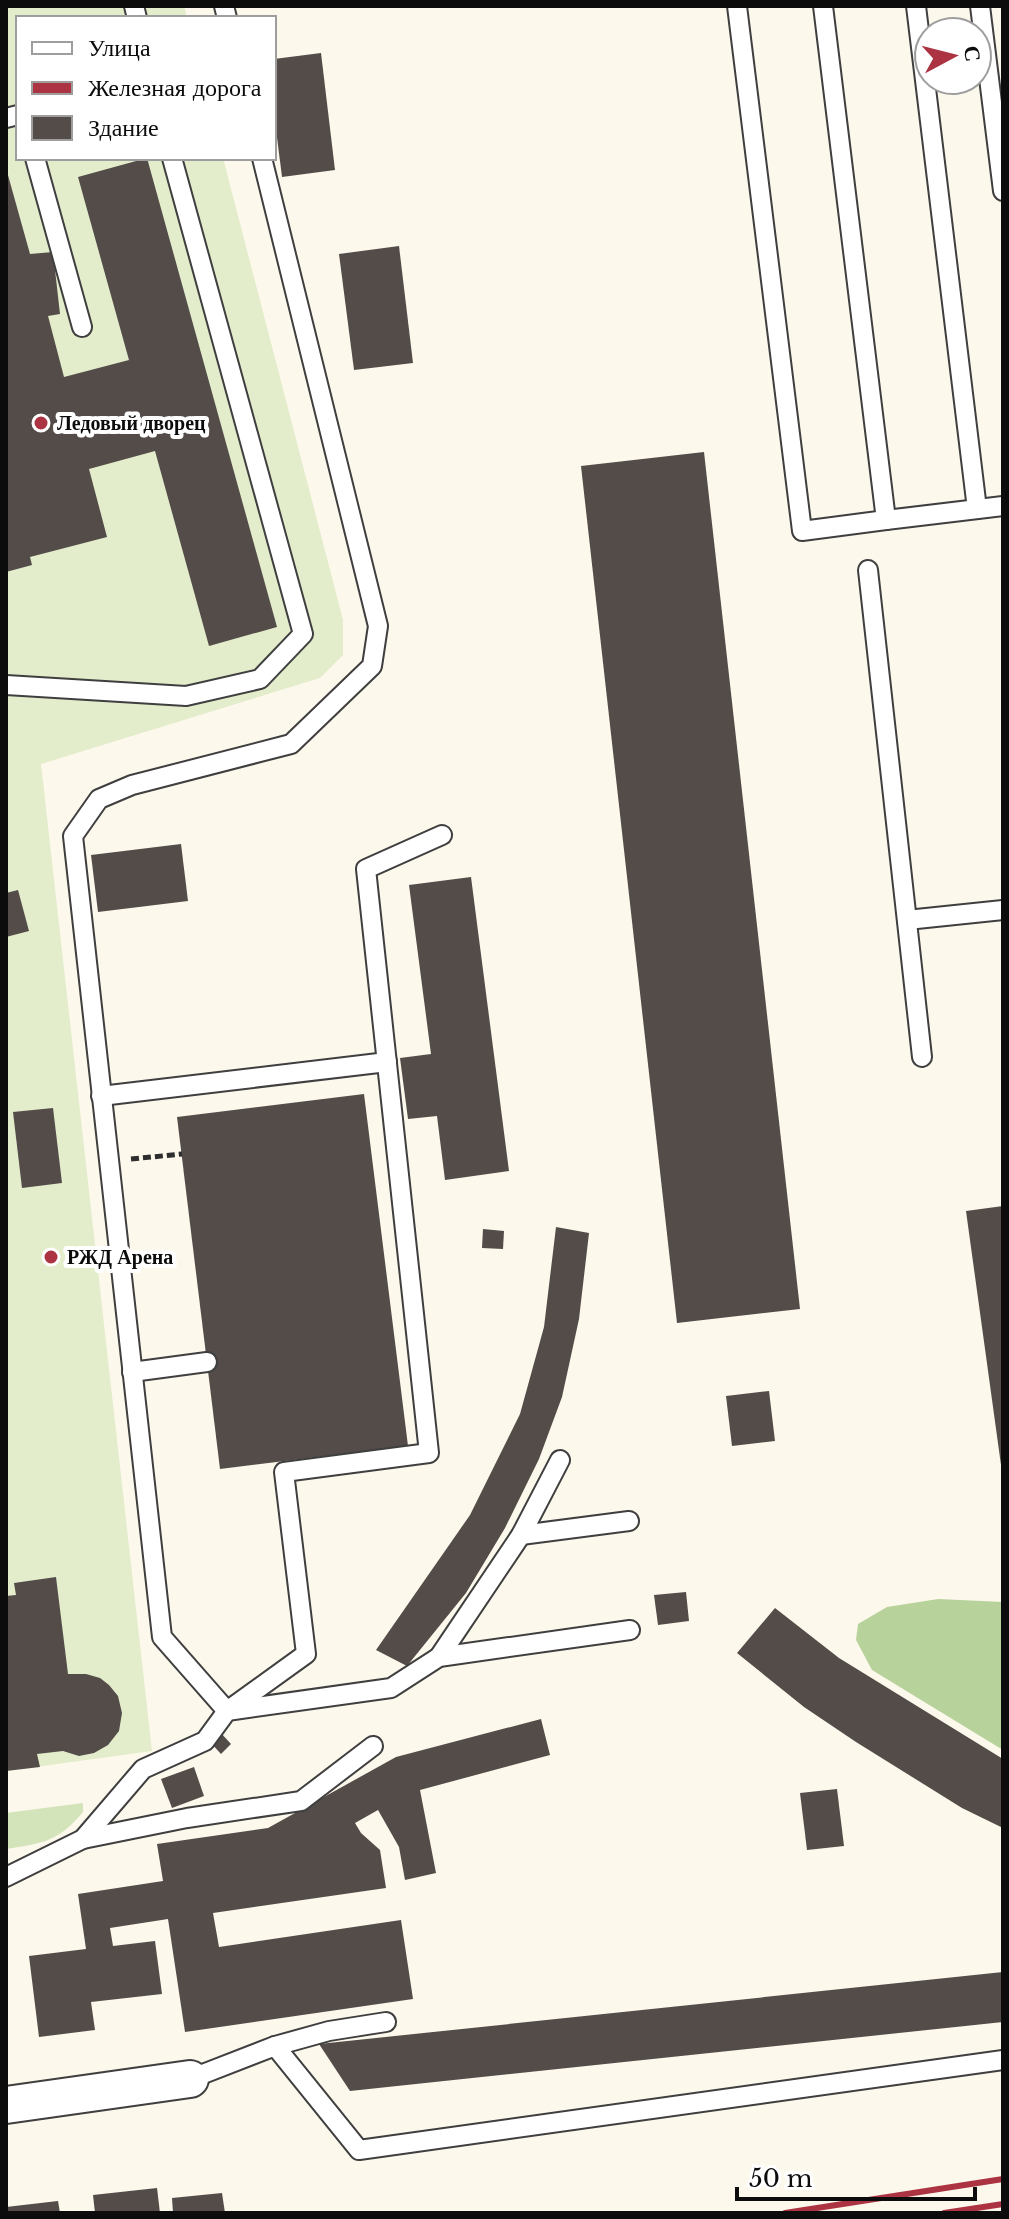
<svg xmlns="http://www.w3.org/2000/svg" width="1009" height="2219" viewBox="0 0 1009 2219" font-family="'Libre Baskerville',serif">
<rect width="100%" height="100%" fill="#fdf8ec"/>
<path fill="#d3e3ba" d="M83 1803V1812C58 1842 43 1843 6 1849V1813Z"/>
<path fill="#b8d29b" d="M938 1599 1003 1602V1750L872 1670 856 1640 858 1624 887 1607Z"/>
<path fill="#e3eccb" d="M6 6H184L187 18H18V158H223L343 620V655L320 678 41 764 152 1751 6 1771Z"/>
<g fill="#534c49">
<path d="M321 53 335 170 282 177 274 114V59Z"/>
<path d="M147 158 277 627 209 646 155 451 89 469 107 537 30 557 32 565 6 572V168L30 254 53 252 60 314 48 316 64 377 129 360 78 177Z"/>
<path d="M399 246 413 363 354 370 339 254Z"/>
<path d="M704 452 800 1309 677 1323 581 466Z"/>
<path d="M181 844 188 901 98 912 91 855Z"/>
<path d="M471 877 509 1171 445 1180 437 1116 408 1119 400 1058 431 1054 409 885Z"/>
<path d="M18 890 29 931 6 937V893Z"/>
<path d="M364 1094 408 1446 220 1469 177 1117Z"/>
<path d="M53 1108 62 1183 22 1188 13 1112Z"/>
<path d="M1003 1206V1465H1001L966 1211Z"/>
<path d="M556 1227 589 1233 579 1319 562 1397 539 1459 505 1528 466 1593 407 1666 376 1650 470 1515 520 1414 544 1327Z"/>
<path d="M483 1229 504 1231 503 1249 482 1248Z"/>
<path d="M769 1391 775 1441 732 1446 726 1396Z"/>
<path d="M56 1577 68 1674H86L100 1678 109 1685 118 1696 122 1713 119 1731 108 1745 94 1753 79 1756 63 1751 37 1754 40 1767 6 1771V1596L16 1595 14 1583Z"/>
<path d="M686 1592 689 1621 658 1625 654 1595Z"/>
<path d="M775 1608 839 1658 1003 1759V1828L962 1808 856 1742 804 1707 737 1653Z"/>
<path d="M541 1719 550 1755 420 1790 436 1873 405 1880 399 1847 378 1810 355 1823 361 1833 380 1850 386 1888 213 1913 219 1947 401 1920 413 1999 185 2032 168 1919 110 1928 113 1946 155 1941 162 1994 91 2002 95 2030 39 2037 29 1956 86 1949 78 1894 163 1881 157 1844 268 1828 396 1757Z"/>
<path d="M220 1732 231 1744 221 1754 210 1742Z"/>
<path d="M194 1767 204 1796 172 1808 161 1779Z"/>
<path d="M837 1789 844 1846 807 1850 800 1793Z"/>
<path d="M1003 1972V2022L350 2091 319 2044Z"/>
<path d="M157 2188 160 2213H95L93 2195Z"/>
<path d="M222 2193 225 2213H173L172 2198Z"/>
<path d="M58 2201 60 2213H6V2207Z"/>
</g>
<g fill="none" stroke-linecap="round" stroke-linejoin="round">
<defs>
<g id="lane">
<path d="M134 6 137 18"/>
<path d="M224 6 227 18"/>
<path d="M737 6 802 531 886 520"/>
<path d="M823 6 886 520 1003 506"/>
<path d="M916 6 977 509"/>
<path d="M980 6 1003 191"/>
<path d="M6 118 18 115"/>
<path d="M35 158 82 327"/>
<path d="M262 158 378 626 372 666 291 744 132 785 99 799 73 836 162 1637 227 1711 306 1654 284 1472 429 1453 366 869 442 835"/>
<path d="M868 570 922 1057"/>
<path d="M6 685 186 696 260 679 303 634 172 158"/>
<path d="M907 920 1003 910"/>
<path d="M101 1096 387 1062"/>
<path d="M132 1372 207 1362"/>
<path d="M521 1535 629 1521"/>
<path d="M439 1657 521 1535 560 1460"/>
<path d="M83 1839 187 1818 301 1801 373 1746"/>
<path d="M6 1877 83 1839 143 1769 205 1741 227 1711 391 1688 439 1657 630 1630"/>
<path d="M275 2046 359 2150 1003 2060"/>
<path d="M190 2079 275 2046 329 2031 386 2022"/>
</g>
<path id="street" d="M6 2105 190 2079"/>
</defs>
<use href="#lane" stroke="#3f3f3f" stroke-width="22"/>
<use href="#street" stroke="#3f3f3f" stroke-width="40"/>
<path stroke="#2e2e2e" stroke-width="5" stroke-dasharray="8 4" stroke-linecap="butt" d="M131 1159 182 1154"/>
<use href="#lane" stroke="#fff" stroke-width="18"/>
<use href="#street" stroke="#fff" stroke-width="36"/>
<g stroke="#ac3342" stroke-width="6">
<path d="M785 2213 1003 2179"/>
<path d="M944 2213 1003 2204"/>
</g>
</g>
<g fill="#ac3342" stroke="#fff" stroke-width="3">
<circle cx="41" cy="423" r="8"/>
<circle cx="51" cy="1257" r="8"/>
</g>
<g text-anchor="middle" stroke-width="8" stroke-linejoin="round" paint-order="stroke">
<g font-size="20" font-weight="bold" fill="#0c0c0c" stroke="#fff" text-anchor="start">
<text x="57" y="430">Ледовый дворец</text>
<text x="67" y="1264">РЖД Арена</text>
</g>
</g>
<rect width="1009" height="2219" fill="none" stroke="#0c0c0c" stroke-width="16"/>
<rect x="16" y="16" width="260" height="144" fill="#ffffff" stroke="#9e9e9e" stroke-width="2"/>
<rect x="32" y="42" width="40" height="12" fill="#ffffff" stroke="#9e9e9e" stroke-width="2"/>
<text x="88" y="56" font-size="24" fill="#0c0c0c">Улица</text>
<rect x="32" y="82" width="40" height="12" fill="#ac3342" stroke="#9e9e9e" stroke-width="2"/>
<text x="88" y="96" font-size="24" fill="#0c0c0c">Железная дорога</text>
<rect x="32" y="116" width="40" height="24" fill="#534c49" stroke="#9e9e9e" stroke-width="2"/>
<text x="88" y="136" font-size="24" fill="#0c0c0c">Здание</text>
<g transform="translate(953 56) rotate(83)"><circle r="38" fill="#ffffff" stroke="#9e9e9e" stroke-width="2"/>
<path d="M0-6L14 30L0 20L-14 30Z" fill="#ac3342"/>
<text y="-12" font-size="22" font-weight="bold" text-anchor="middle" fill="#0c0c0c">С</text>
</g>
<path d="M737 2187v12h238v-12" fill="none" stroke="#0c0c0c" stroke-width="4"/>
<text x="749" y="2187" font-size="24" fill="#0c0c0c" stroke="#ffffff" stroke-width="6" paint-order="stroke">50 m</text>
</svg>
